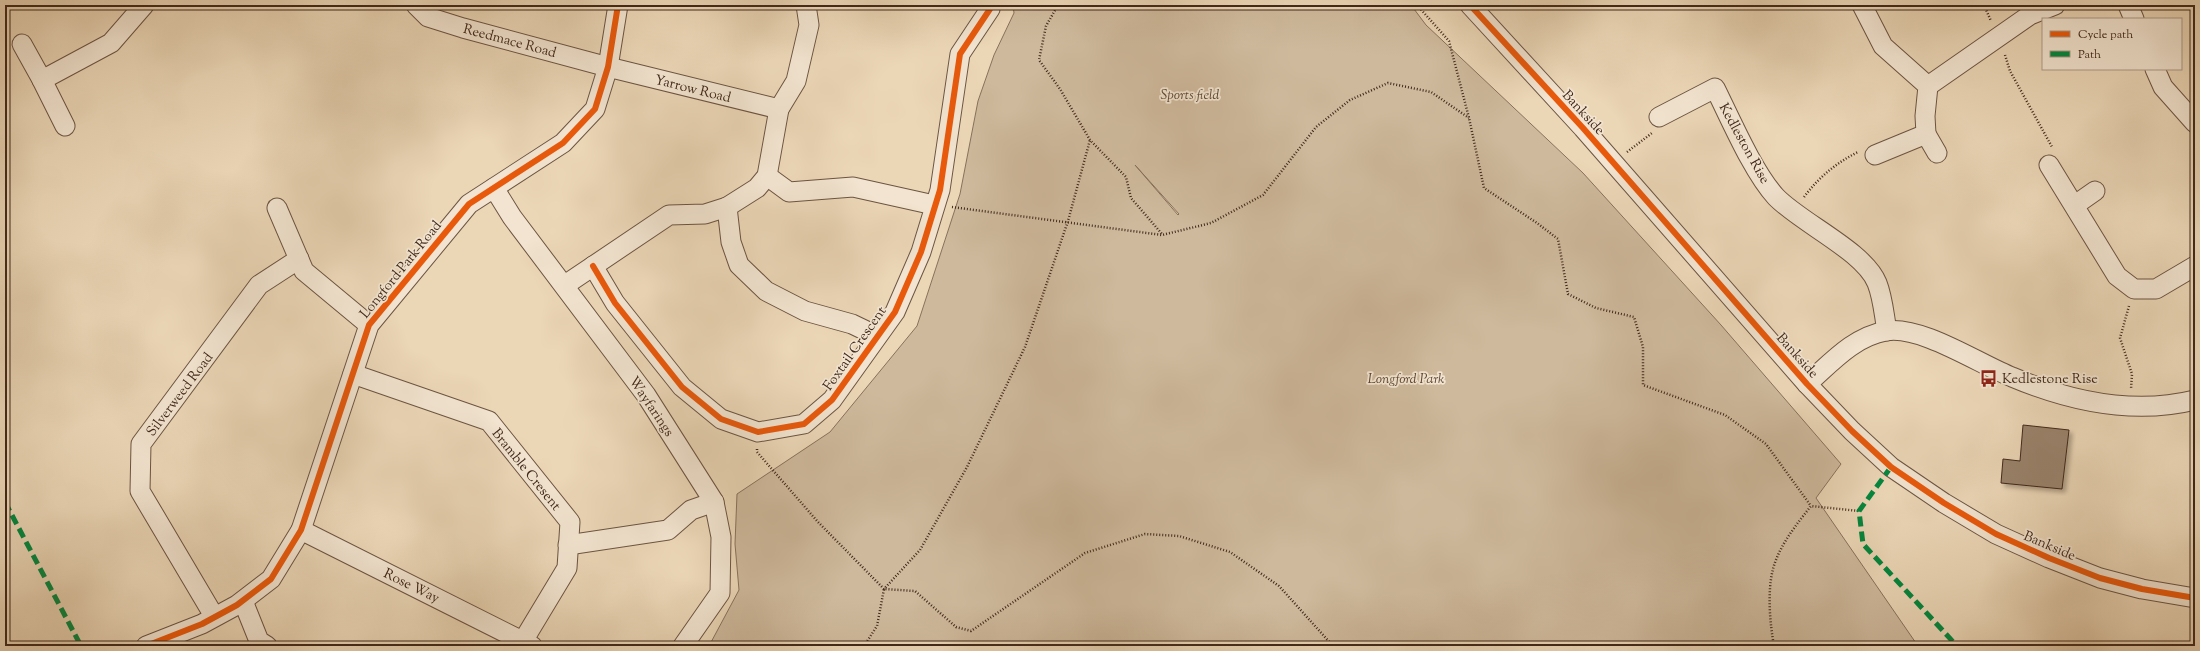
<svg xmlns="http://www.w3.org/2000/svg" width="2200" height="651" viewBox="0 0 2200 651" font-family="'Sorts Mill Goudy',serif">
<defs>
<filter id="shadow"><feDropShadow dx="3.5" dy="3.5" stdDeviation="2" flood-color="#0004"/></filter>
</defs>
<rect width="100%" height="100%" fill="#ebd6b6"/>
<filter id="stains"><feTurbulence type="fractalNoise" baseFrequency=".005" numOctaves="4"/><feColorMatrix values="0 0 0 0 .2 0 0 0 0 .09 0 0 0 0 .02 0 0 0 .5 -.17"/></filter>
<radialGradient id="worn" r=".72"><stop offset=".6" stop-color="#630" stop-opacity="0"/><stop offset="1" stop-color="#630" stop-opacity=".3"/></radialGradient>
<path fill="#ceb99c" stroke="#88715c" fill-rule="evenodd" d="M1013 5H1411L1426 25 1583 173 1721 325 1841 464 1816 498 1918 646H709L739 590 735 544 737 494 830 432 917 326 960 194 978 101 994 55 1014 13ZM1135 165 1179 214 1178 215Z"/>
<path fill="#99836c" stroke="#41291b" filter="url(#shadow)" d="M2023 425 2069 430 2062 489 2001 483 2003 459 2020 461Z"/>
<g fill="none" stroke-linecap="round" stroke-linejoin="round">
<defs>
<g id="minor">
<path d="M416 5 428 17 463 28 608 67 779 109 796 81 809 25 806 5"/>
<path d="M1470 5 1583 128 1807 384 1852 431 1891 467 1944 503 1996 534 2049 558 2100 578 2142 589 2195 598"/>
<path d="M1862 5 1883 46 1928 86 1925 116 1926 134 1875 155"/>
<path d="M2128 5 2134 19"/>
<path d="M22 44 42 80"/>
<path d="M2155 69 2163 87 2195 123"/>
<path d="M1928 86 2030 15 2055 5"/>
<path d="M1659 117 1715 88C1731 120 1753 172 1776 197 1801 223 1864 251 1877 283 1883 298 1884 315 1887 331"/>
<path d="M65 126 42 80 111 43 144 5"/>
<path d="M1926 134 1937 153"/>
<path d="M2049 165 2117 276 2134 289H2156L2195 266"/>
<path d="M767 176 789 192 853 187 934 205"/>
<path d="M494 188 512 217 646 395 714 502 691 510 668 530 568 545"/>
<path d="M2075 205 2095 191"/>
<path d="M727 207 731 242 739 265 766 291 805 311 852 324 877 336"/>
<path d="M277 208 304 271 369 325"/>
<path d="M593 266 615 303 682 387 721 419 758 432 804 424 832 400 895 312 921 252 940 190 960 54 990 9 988 5"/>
<path d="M565 285 669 215 705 214 727 207 757 188 767 176 779 109"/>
<path d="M353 374 489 421 570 522 567 568 520 646"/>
<path d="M1807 384C1831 363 1853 337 1886 331 1921 325 1979 364 2012 377 2069 401 2134 415 2195 400"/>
<path d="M301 530 532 646"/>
<path d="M243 601 259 641 267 646"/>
<path d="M214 616 140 491 141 444 259 285 299 259"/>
<path d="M146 646 202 624 237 605 271 579 301 530 369 325 469 204 563 143 595 109 608 67 618 5"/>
<path d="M683 646 720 593 721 537 714 502"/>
</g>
</defs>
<use href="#minor" stroke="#6c5442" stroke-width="21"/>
<g stroke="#41291b" stroke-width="2.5" stroke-dasharray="1 2" stroke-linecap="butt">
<path d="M1058 5 1046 26 1039 60 1060 89 1090 140 1126 177 1131 198 1162 234"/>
<path d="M1417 5 1449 41 1469 118 1484 188 1537 223 1558 239 1568 294 1596 308 1634 317 1643 347V385L1725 415 1766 444 1811 506"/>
<path d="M1984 5 1991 21"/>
<path d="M2005 55 2010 71 2052 147"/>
<path d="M1627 152 1652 133"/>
<path d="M1804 197C1819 177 1836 163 1858 152"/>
<path d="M952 207 1162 235 1211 223 1263 195 1316 127 1350 100 1388 83 1431 92 1469 118"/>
<path d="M2129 306 2120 338 2132 374 2131 389"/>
<path d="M757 449V452L818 522 884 589 920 550 967 467 1025 347 1068 221 1090 140"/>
<path d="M864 646 877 626 884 589 915 591 956 627 971 631 1085 553 1145 534 1179 536 1230 552 1279 586 1333 646"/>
<path d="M1774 646C1770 624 1767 592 1773 569 1779 546 1796 525 1811 506L1859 511"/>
</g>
<use href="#minor" stroke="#f2e4d0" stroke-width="19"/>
<g stroke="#00873e" stroke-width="5" stroke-dasharray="10 5" stroke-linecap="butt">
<path d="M1891 467 1859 511 1863 544 1957 646"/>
<path d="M5 502 81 646"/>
</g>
<defs>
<g id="cycleway">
<path d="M1470 5 1583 128 1807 384 1852 431 1891 467 1944 503 1996 534 2049 558 2100 578 2142 589 2195 598"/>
<path d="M593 266 615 303 682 387 721 419 758 432 804 424 832 400 895 312 921 252 940 190 960 54 990 9 988 5"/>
<path d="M146 646 202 624 237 605 271 579 301 530 369 325 469 204 563 143 595 109 608 67 618 5"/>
</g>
</defs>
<use href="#cycleway" stroke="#f2e4d0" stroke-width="8"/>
<use href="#cycleway" stroke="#e8590c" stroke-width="6"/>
</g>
<defs>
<symbol id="bus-bare" viewBox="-9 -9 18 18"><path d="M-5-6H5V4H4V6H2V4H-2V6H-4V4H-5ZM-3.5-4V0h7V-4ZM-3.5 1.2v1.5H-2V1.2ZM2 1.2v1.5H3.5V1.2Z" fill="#8f2418" stroke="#f2e4d0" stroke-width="2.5" paint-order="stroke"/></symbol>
</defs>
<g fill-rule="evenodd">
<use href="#bus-bare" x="1976" y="366" width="25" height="25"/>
</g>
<g text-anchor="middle" stroke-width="3.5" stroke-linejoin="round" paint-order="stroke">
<g font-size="14" fill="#41291b" stroke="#f2e4d0">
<text transform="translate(510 40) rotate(15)" y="5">Reedmace Road</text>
<text transform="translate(693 88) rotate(14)" y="5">Yarrow Road</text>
<text transform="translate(1584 112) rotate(47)" y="5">Bankside</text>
<text transform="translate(1745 143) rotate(61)" y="5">Kedleston Rise</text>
<text transform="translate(400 269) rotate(-51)" y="5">Longford Park Road</text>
<text transform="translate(854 348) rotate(-55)" y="5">Foxtail Crescent</text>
<text transform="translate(1798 355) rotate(48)" y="5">Bankside</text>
<text transform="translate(179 394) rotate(-53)" y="5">Silverweed Road</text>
<text transform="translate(652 406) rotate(56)" y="5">Wayfarings</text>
<text transform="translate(527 469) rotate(51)" y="5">Bramble Cresent</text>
<text transform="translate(2050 545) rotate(23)" y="5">Bankside</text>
<text transform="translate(412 585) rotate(26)" y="5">Rose Way</text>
</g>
<g font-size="14" font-style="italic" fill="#5d4635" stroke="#f2e4d0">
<text x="1190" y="99">Sports field</text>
<text x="1406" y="383">Longford Park</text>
</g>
<g font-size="14" fill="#41291b" stroke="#f2e4d0" text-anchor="start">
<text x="2002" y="383">Kedlestone Rise</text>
</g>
</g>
<rect width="2200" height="651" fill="none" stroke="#ebd6b6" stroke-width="20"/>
<rect x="6" y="6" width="2188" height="639" fill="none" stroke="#41291b" stroke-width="2"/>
<rect x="10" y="10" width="2180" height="631" fill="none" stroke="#41291b"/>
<rect x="2042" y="18" width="140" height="52" fill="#f2e4d0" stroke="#ab9988"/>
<rect x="2050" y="31" width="20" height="6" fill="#e8590c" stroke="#ab9988"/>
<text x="2078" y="38" font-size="12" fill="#41291b">Cycle path</text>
<rect x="2050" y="51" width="20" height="6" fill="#00873e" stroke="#ab9988"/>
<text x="2078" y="58" font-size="12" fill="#41291b">Path</text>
<rect width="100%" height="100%" filter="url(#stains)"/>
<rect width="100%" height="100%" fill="url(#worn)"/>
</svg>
